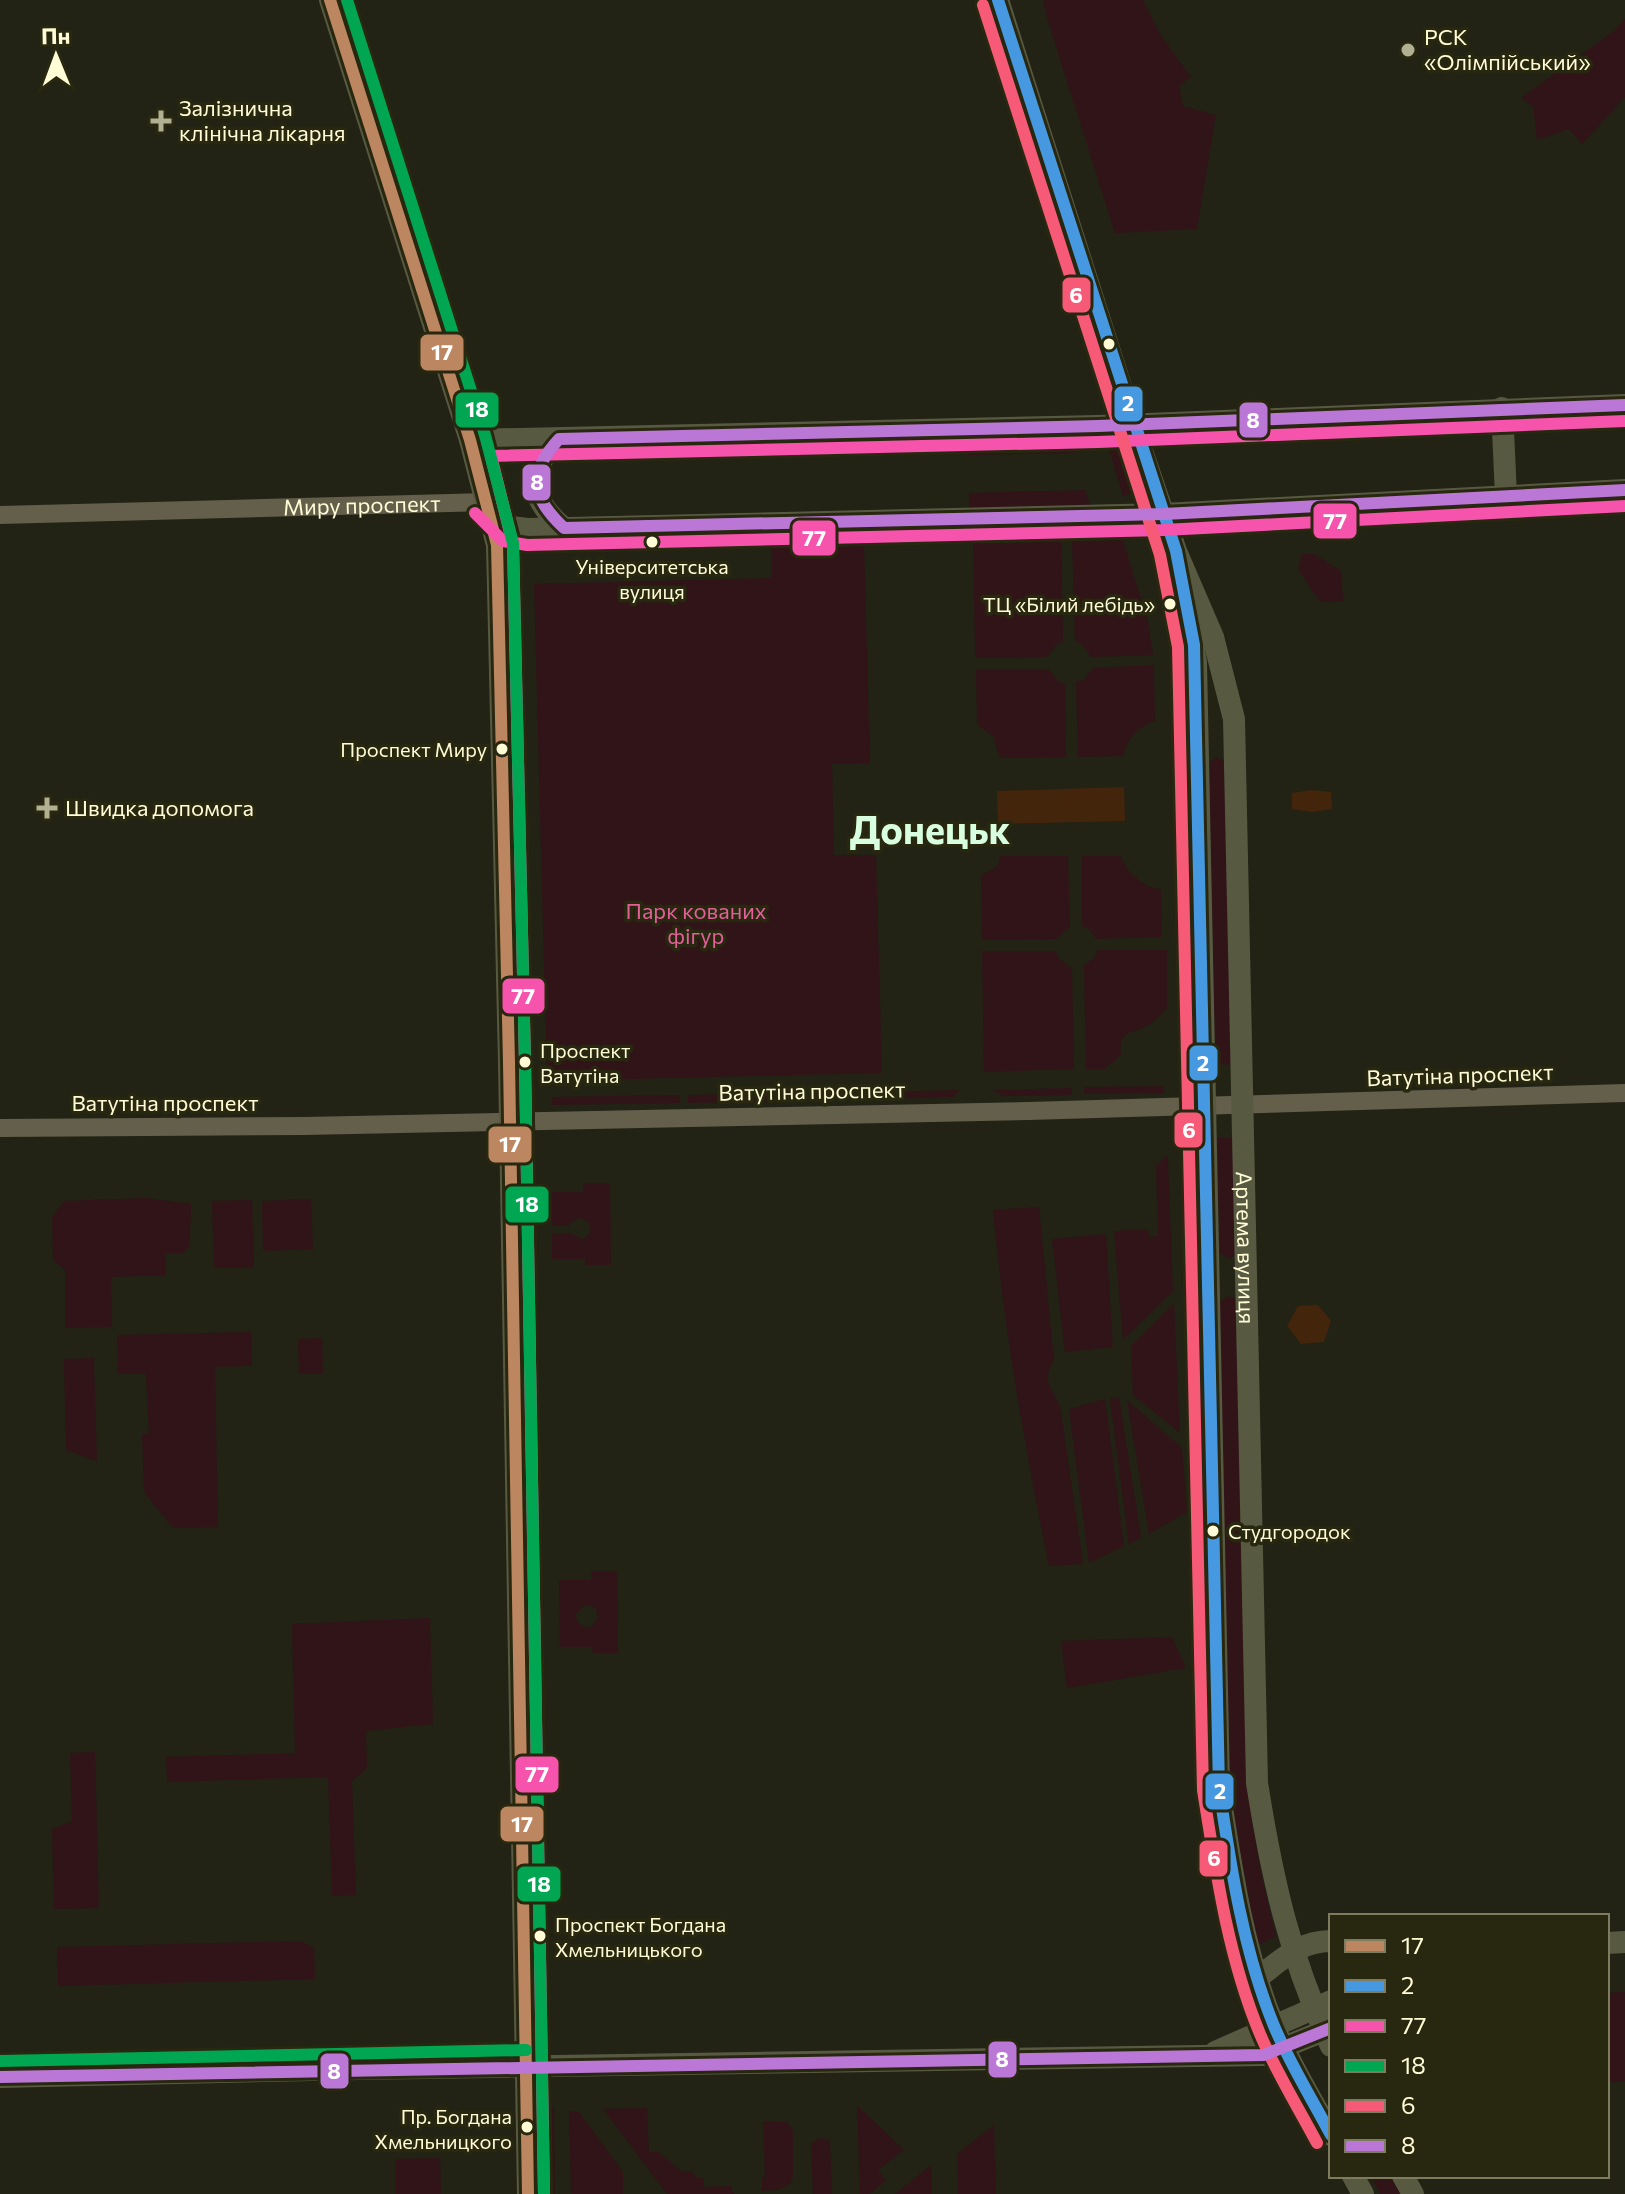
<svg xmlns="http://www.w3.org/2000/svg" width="1625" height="2194" viewBox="0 0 1625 2194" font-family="Commissioner,sans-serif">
<rect width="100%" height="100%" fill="#222215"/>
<g fill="#301418" fill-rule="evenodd">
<path d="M1048 0H1143L1161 36 1191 77 1179 86 1183 106 1216 115 1197 229 1115 233 1047 18 1043 1Z"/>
<path d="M1625 19V97L1582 144 1569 129 1537 140 1533 106 1521 98 1614 31Z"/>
<path d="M1070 438 1074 453 968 455V441Z"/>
<path d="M1118 447 1132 493 1123 496 1109 449Z"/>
<path d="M1085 490 1091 508 969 509V493Z"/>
<path d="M1123 540 1148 622 1153 655 1091 657 1083 645 1075 640 1072 541Z"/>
<path d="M864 541 870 763 832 764 834 855H876L882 1073 547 1081 534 584 771 578V543Z"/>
<path d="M1061 542 1063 642 1057 644 1047 657 975 658 973 543Z"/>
<path d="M1302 554H1314L1341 571 1343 601 1320 602 1298 569Z"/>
<path d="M1154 665 1155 721C1137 728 1128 737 1123 756L1078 757 1076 682 1084 680 1093 668Z"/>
<path d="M976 669H1049L1058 681 1065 684 1066 757 1000 758 993 736 977 725Z"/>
<path d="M1215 757 1224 761 1234 1064 1215 1065 1209 764Z"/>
<path d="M1000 856H1068L1070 927 1056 939 982 940 981 876 998 866Z"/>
<path d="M1082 856H1121C1128 875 1142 885 1161 890L1162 937 1096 939 1090 930 1082 926Z"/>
<path d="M1097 950H1167V1008C1161 1014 1153 1023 1145 1027 1130 1034 1118 1031 1121 1055L1105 1069H1086L1084 966 1095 957Z"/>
<path d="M982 951H1055L1059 959 1072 968 1074 1069 984 1072Z"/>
<path d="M1164 1086V1093L1084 1094V1087Z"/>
<path d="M1072 1088V1095L1003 1096 993 1090Z"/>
<path d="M960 1090 953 1097 855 1100V1093Z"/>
<path d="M851 1092V1099L688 1103V1095Z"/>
<path d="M680 1095V1103L552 1105V1097Z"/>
<path d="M1216 1138H1236L1237 1254 1229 1259 1220 1253Z"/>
<path d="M1166 1156 1168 1157 1173 1291 1123 1340 1114 1231 1148 1229 1149 1237 1158 1236 1156 1166Z"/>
<path d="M583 1183H610L611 1265H585V1259H552V1233H570L582 1239C590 1236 593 1229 588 1222L581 1218 573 1221 569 1226H552L551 1192H583Z"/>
<path d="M146 1198 191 1204 190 1245 183 1253H165L166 1275 111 1277 112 1327 65 1328V1270L53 1260 52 1217 64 1201Z"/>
<path d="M311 1199 313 1249 263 1251 262 1201Z"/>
<path d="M252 1200 254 1267 214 1268 212 1201Z"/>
<path d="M1039 1207 1054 1360C1039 1387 1056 1388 1061 1411L1083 1564 1049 1566C1025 1448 1004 1330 993 1210Z"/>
<path d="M1106 1234 1113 1347 1065 1352 1052 1239Z"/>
<path d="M1229 1296 1235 1299 1238 1304 1248 1795 1260 1868 1276 1937 1257 1945 1230 1795 1228 1758 1219 1302Z"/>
<path d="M1174 1303 1180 1433 1133 1395 1131 1346Z"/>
<path d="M251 1332 252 1366 215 1367 218 1527 173 1528 144 1492 142 1434H149L146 1374H118L117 1335Z"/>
<path d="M322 1338 323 1374H299L298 1339Z"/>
<path d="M94 1358 97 1461 66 1450 64 1359Z"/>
<path d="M1119 1397 1141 1537 1129 1545 1110 1399Z"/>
<path d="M1105 1399 1124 1546 1089 1563 1069 1409Z"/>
<path d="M1127 1400 1182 1448 1187 1512 1149 1534Z"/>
<path d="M591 1571H617L618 1653H593L592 1647H560L559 1580H591ZM590 1605 596 1609 598 1619 591 1627C582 1628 576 1623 576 1614L583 1606Z"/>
<path d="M430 1618 433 1724 366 1731 367 1768 352 1781 356 1895 332 1896 328 1777 167 1782 166 1757 295 1753 292 1624Z"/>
<path d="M1172 1637 1186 1668 1067 1688 1061 1641Z"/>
<path d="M95 1752 99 1908 54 1909 52 1829 72 1821 70 1753Z"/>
<path d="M301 1941 314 1948 315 1979 58 1986 57 1947Z"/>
<path d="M1625 1992V2082H1607V1993Z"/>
<path d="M857 2105 904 2150 878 2170 886 2180 870 2194H860Z"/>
<path d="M542 2107H554L555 2194H543Z"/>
<path d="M647 2108 649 2152H658L681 2171H692L696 2178H704V2187L732 2186V2192L735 2194H667L603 2109Z"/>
<path d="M569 2111 579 2112 623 2172V2194H571Z"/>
<path d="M763 2121 787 2122 793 2130V2177L790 2184 778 2190 762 2191V2178L765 2177Z"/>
<path d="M994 2125 996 2194H958L957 2154Z"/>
<path d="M821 2138 830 2141 832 2194H813L811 2143Z"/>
<path d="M440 2158 441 2194H395V2159Z"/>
<path d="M931 2165 932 2194H895Z"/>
<path d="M1371 2176H1391L1401 2194H1380Z"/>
</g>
<g fill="#43250b">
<path d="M1124 787 1125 821 998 824 997 791Z"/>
<path d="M1311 790 1331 792 1332 809 1312 812 1292 809V793Z"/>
<path d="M1318 1305 1331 1321 1324 1342 1301 1344 1287 1326 1298 1306Z"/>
</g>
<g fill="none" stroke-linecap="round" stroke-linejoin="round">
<g stroke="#635f4a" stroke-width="18">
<path id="s1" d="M0 515 487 502"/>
<path d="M0 1128 304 1126 1029 1111 1625 1093"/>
</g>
<g stroke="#575a41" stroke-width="22">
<path d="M330 0 470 440 497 545 509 1062 528 2194"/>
<path id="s2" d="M998 0 1133 424 1176 551 1213 637 1234 719 1257 1783C1272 1878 1290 1959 1331 2046"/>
<path d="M1502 408 1506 496"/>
<path d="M559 439C525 472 529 499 564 528"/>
<path d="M470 440 1098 426 1625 405"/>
<path d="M488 503 511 527 527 529 1164 514 1625 490"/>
<path d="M1184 592 1196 662 1219 1788C1231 1867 1243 1951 1274 2026 1289 2063 1312 2099 1331 2135"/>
<path d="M1607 1943 1625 1942"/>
<path d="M1259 1977C1282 1959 1300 1941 1331 1941"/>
<path d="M1215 2052 1331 2001"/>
<path d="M0 2077 360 2069 1264 2055 1331 2028"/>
<path d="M1353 2176 1363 2194"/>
<path d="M1403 2176 1413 2194"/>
</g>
<defs>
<path id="bus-1" d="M330 0 470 440 497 545 509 1062 528 2194"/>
<path id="bus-2" d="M998 0 1176 551 1194 645 1219 1788C1231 1869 1243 1950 1274 2026 1290 2064 1312 2099 1331 2135"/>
<g id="bus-3">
<path d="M475 513 503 541 527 545 1164 530 1625 506"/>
<path d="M544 2194 525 1062 513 545 491 456 1098 442 1625 421"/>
</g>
<g id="bus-4">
<path d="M347 0 485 435 513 543 525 1062 544 2194"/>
<path d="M0 2061 526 2050"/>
</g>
<path id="bus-5" d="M983 5 1160 555 1178 647 1203 1790C1216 1873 1228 1957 1260 2034 1276 2072 1298 2107 1317 2143"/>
<g id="bus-6">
<path d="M1625 405 1098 426 559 439C527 474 530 496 564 528L1164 514 1625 490"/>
<path d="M0 2077 1264 2055 1331 2028"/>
</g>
</defs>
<use href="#bus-1" stroke="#28270f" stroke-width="18"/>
<use href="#bus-2" stroke="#28270f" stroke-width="18"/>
<use href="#bus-3" stroke="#28270f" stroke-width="18"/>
<use href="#bus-4" stroke="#28270f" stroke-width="18"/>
<use href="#bus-5" stroke="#28270f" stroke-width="18"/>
<use href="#bus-6" stroke="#28270f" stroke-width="18"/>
<use href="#bus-1" stroke="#bb8660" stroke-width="12"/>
<use href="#bus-2" stroke="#4699e1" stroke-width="12"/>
<use href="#bus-3" stroke="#f653ac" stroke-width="12"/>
<use href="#bus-4" stroke="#00a651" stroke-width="12"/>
<use href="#bus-5" stroke="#f75a77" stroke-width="12"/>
<use href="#bus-6" stroke="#ba77d6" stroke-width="12"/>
</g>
<g fill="#b2b092" stroke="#28270f" stroke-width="3">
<circle cx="1408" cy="50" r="8"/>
<path d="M157 109h8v8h8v8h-8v8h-8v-8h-8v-8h8z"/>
<path d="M43 796h8v8h8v8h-8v8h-8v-8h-8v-8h8z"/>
</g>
<g fill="#fffcd6" stroke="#28270f" stroke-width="3">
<circle cx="1109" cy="344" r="7"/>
<circle cx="652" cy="542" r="7"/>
<circle cx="1170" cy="604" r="7"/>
<circle cx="502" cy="749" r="7"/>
<circle cx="525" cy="1062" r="7"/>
<circle cx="1213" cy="1531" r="7"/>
<circle cx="540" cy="1936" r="7"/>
<circle cx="527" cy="2127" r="7"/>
</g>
<g text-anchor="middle" stroke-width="7" stroke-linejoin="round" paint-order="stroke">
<g font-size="20" fill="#fffcd6" stroke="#28270f" text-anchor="end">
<text x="652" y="574" text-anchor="middle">Університетська<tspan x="652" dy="25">вулиця</tspan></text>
<text x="1155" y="612">ТЦ «Білий лебідь»</text>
<text x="487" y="757">Проспект Миру</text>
<text x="540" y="1058" text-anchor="start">Проспект<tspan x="540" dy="25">Ватутіна</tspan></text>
<text x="1228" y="1539" text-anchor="start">Студгородок</text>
<text x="555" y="1932" text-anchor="start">Проспект Богдана<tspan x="555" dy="25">Хмельницького</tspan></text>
<text x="512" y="2124">Пр. Богдана<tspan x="512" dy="25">Хмельницкого</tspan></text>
</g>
<g font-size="22" fill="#fffcd6" stroke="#28270f" text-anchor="start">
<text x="1424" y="45">РСК<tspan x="1424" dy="25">«Олімпійський»</tspan></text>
<text x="179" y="116">Залізнична<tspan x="179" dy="25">клінічна лікарня</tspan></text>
<text x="65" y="816">Швидка допомога</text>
</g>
<g font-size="22" fill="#fffcd6" stroke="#28270f">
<text dy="8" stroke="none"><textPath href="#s1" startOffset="362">Миру проспект</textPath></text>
<text transform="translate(1460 1075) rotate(-2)" y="8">Ватутіна проспект</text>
<text transform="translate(812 1091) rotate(-1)" y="8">Ватутіна проспект</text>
<text x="165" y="1111">Ватутіна проспект</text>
<text dy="8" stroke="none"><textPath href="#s2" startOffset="1286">Артема вулиця</textPath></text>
</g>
<g font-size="22" fill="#e25f98" stroke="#28270f">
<text x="696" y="919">Парк кованих<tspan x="696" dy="25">фігур</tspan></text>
</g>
<g font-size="38" font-weight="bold" fill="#d8ffdf" stroke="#28270f">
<text x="930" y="844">Донецьк</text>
</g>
</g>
<g stroke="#28270f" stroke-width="3">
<rect x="1061" y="276" width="31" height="38" rx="8" fill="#f75a77"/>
<rect x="419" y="333" width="46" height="39" rx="8" fill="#bb8660"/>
<rect x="1113" y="385" width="31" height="38" rx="8" fill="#4699e1"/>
<rect x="454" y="391" width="46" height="38" rx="8" fill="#00a651"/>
<rect x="1238" y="401" width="31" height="38" rx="8" fill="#ba77d6"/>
<rect x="521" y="463" width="31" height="39" rx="8" fill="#ba77d6"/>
<rect x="1312" y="502" width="46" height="38" rx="8" fill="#f653ac"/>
<rect x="791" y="519" width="46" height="38" rx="8" fill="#f653ac"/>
<rect x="501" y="977" width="45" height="38" rx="8" fill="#f653ac"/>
<rect x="1188" y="1044" width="31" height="38" rx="8" fill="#4699e1"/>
<rect x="1173" y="1111" width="31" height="38" rx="8" fill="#f75a77"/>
<rect x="487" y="1125" width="46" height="39" rx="8" fill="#bb8660"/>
<rect x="504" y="1185" width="46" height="39" rx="8" fill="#00a651"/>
<rect x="514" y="1755" width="46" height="39" rx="8" fill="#f653ac"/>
<rect x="1204" y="1772" width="31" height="39" rx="8" fill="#4699e1"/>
<rect x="499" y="1805" width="46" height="38" rx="8" fill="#bb8660"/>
<rect x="1198" y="1839" width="31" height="39" rx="8" fill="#f75a77"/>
<rect x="516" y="1865" width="46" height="38" rx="8" fill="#00a651"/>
<rect x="987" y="2040" width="31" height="39" rx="8" fill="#ba77d6"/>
<rect x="319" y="2052" width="31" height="38" rx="8" fill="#ba77d6"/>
</g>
<g font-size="22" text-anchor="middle" font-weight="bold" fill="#fff">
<text x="1076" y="303">6</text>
<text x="442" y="360">17</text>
<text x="1128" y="411">2</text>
<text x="477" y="417">18</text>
<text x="1253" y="428">8</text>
<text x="537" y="490">8</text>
<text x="1335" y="529">77</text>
<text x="814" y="546">77</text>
<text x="523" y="1004">77</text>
<text x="1203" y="1071">2</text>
<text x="1189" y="1138">6</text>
<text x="510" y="1152">17</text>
<text x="527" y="1212">18</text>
<text x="537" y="1782">77</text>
<text x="1220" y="1799">2</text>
<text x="522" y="1832">17</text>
<text x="1214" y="1866">6</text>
<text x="539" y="1892">18</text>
<text x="1002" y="2067">8</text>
<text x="334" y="2079">8</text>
</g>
<rect x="1329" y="1914" width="280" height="264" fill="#28270f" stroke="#7e7c5f" stroke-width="2"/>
<rect x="1345" y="1940" width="40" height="12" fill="#bb8660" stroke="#7e7c5f" stroke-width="2"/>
<text x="1401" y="1954" font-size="24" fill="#fffcd6">17</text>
<rect x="1345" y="1980" width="40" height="12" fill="#4699e1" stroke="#7e7c5f" stroke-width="2"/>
<text x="1401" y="1994" font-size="24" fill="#fffcd6">2</text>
<rect x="1345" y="2020" width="40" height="12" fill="#f653ac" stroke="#7e7c5f" stroke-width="2"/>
<text x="1401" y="2034" font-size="24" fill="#fffcd6">77</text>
<rect x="1345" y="2060" width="40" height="12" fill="#00a651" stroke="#7e7c5f" stroke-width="2"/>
<text x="1401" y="2074" font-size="24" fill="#fffcd6">18</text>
<rect x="1345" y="2100" width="40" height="12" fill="#f75a77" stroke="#7e7c5f" stroke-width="2"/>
<text x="1401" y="2114" font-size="24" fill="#fffcd6">6</text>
<rect x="1345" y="2140" width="40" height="12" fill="#ba77d6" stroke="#7e7c5f" stroke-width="2"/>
<text x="1401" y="2154" font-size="24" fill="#fffcd6">8</text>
<g transform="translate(56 56) rotate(359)" stroke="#28270f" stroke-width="6" paint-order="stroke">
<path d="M0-6L14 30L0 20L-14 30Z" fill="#fffcd6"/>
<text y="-12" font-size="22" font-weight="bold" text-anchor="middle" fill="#fffcd6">Пн</text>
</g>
</svg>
